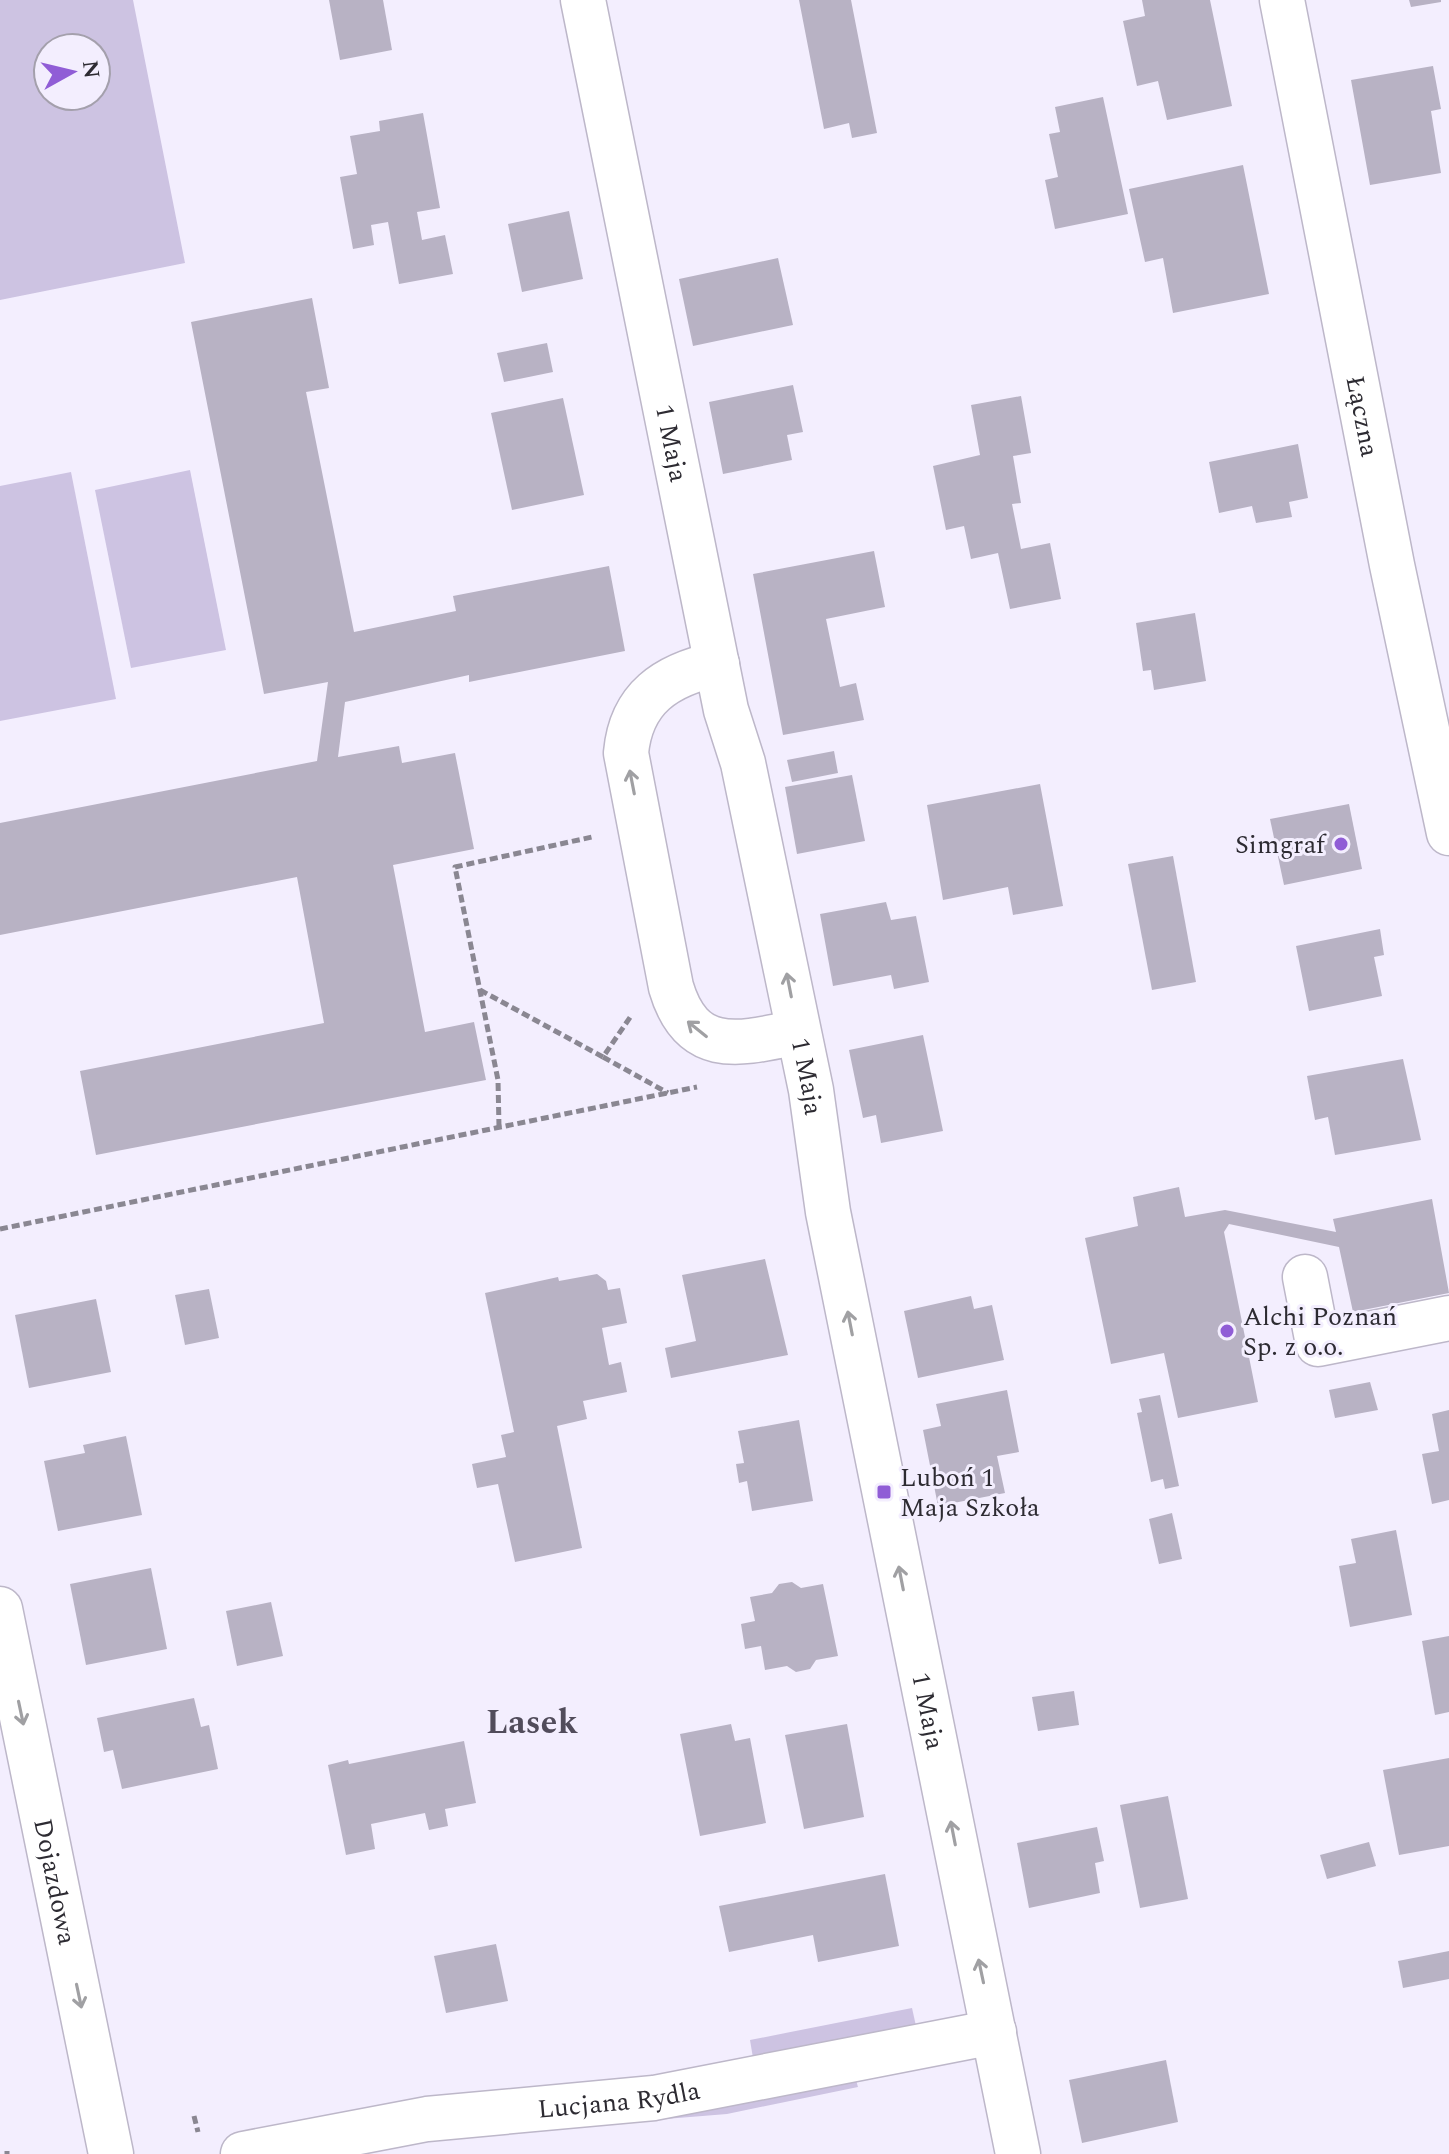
<svg xmlns="http://www.w3.org/2000/svg" width="1449" height="2154" viewBox="0 0 1449 2154" font-family="Spectral,serif">
<rect width="100%" height="100%" fill="#f3eefe"/>
<g fill="#cdc3e2" fill-rule="evenodd">
<path d="M0 0H133L185 263 0 300ZM48 48H96V96H48Z"/>
<path d="M190 470 226 650 131 668 95 490Z"/>
<path d="M71 472 116 699 0 721V486Z"/>
<path d="M912 2008 916 2026 753 2058 750 2040Z"/>
<path d="M856 2080 858 2087 727 2114 653 2120Z"/>
</g>
<g fill="#b8b2c4">
<path d="M329 0H383L392 50 340 60Z"/>
<path d="M799 0H851L877 133 852 138 849 123 824 129Z"/>
<path d="M1142 0H1210L1232 106 1167 120 1158 81 1137 86 1123 21 1145 16Z"/>
<path d="M1409 0H1441V2L1411 7Z"/>
<path d="M1433 66 1441 109 1431 111 1441 173 1370 185 1351 80Z"/>
<path d="M1103 97 1128 214 1055 229 1045 180 1058 177 1049 134 1060 132 1055 107Z"/>
<path d="M423 113 440 208 417 212 422 240 445 235 453 274 399 284 388 222 371 225 374 245 353 249 340 177 357 174 350 136 380 131 379 121Z"/>
<path d="M1243 165 1269 294 1173 313 1163 258 1145 262 1129 189Z"/>
<path d="M569 211 583 279 522 292 508 224Z"/>
<path d="M778 258 793 325 693 346 679 279Z"/>
<path d="M312 298 329 388 306 392 354 632 456 611 453 596 609 566 625 651 469 682V675L345 702 338 757 399 746 402 763 455 753 474 849 393 865 425 1032 474 1022 486 1080 96 1155 80 1071 324 1023 297 877 0 935V823L317 761 328 682 264 694 191 322Z"/>
<path d="M547 343 553 372 504 382 497 353Z"/>
<path d="M793 385 803 432 787 435 792 460 723 474 709 402Z"/>
<path d="M1021 396 1031 453 1013 456 1021 503 1012 504 1021 549 1050 543 1061 599 1010 609 998 553 971 559 964 526 946 530 933 466 980 455 971 405Z"/>
<path d="M563 398 584 495 512 510 491 413Z"/>
<path d="M1298 444 1308 498 1289 502 1292 517 1256 523 1252 506 1219 513 1209 462Z"/>
<path d="M874 551 885 607 826 619 840 687 856 683 864 720 783 735 753 574Z"/>
<path d="M1195 613 1206 681 1154 690 1151 670 1143 671 1136 623Z"/>
<path d="M834 751 838 773 792 782 787 760Z"/>
<path d="M852 775 865 841 797 854 785 787Z"/>
<path d="M1040 784 1063 906 1013 915 1008 887 943 900 927 805Z"/>
<path d="M1349 804 1362 869 1284 885 1270 819Z"/>
<path d="M1173 856 1196 982 1152 990 1128 864Z"/>
<path d="M886 902 891 920 916 916 929 982 894 989 891 975 833 986 820 914Z"/>
<path d="M1380 929 1384 955 1374 957 1382 996 1309 1011 1296 946Z"/>
<path d="M923 1035 943 1131 881 1143 876 1115 863 1118 849 1050Z"/>
<path d="M1403 1059 1421 1140 1335 1155 1328 1117 1315 1120 1307 1076Z"/>
<path d="M1179 1187 1185 1217 1225 1210 1336 1232 1333 1219 1432 1199 1449 1293 1353 1312 1339 1247 1229 1224 1224 1232 1258 1402 1178 1418 1164 1353 1111 1364 1085 1238 1138 1226 1133 1197Z"/>
<path d="M765 1259 788 1355 671 1378 665 1348 696 1341 682 1275Z"/>
<path d="M597 1274 606 1281 608 1290 620 1288 627 1323 602 1328 609 1365 621 1362 627 1392 583 1401 587 1419 557 1426 582 1548 515 1562 498 1484 477 1488 472 1464 506 1457 501 1435 514 1432 485 1293 558 1277 559 1281Z"/>
<path d="M209 1289 219 1338 185 1345 175 1295Z"/>
<path d="M971 1296 974 1309 992 1305 1004 1360 918 1378 904 1311Z"/>
<path d="M96 1299 111 1372 29 1388 15 1315Z"/>
<path d="M1370 1382 1378 1410 1335 1418 1329 1390Z"/>
<path d="M1007 1390 1019 1452 997 1456 1005 1493 938 1506 923 1430 941 1426 936 1404Z"/>
<path d="M1160 1395 1179 1486 1165 1489 1163 1479 1151 1482 1137 1413 1142 1412 1139 1399Z"/>
<path d="M1449 1410V1500L1432 1504 1422 1454 1439 1451 1432 1414Z"/>
<path d="M799 1420 813 1501 752 1511 747 1481 739 1483 736 1464 744 1463 738 1431Z"/>
<path d="M126 1436 142 1515 58 1531 44 1461 85 1453 83 1445Z"/>
<path d="M1172 1513 1182 1559 1159 1564 1149 1519Z"/>
<path d="M1396 1530 1412 1615 1350 1627 1339 1566 1356 1563 1351 1539Z"/>
<path d="M151 1568 167 1649 86 1665 70 1584Z"/>
<path d="M792 1582 801 1588 823 1584 838 1656 816 1660 810 1669 796 1672 787 1666 765 1670 761 1646 745 1649 741 1624 755 1621 750 1597 772 1593 779 1584Z"/>
<path d="M271 1602 283 1656 237 1666 226 1611Z"/>
<path d="M1449 1636V1712L1435 1715 1422 1641Z"/>
<path d="M1074 1691 1079 1725 1038 1731 1032 1697Z"/>
<path d="M194 1698 201 1727 209 1725 218 1769 122 1789 113 1750 104 1752 97 1718Z"/>
<path d="M731 1724 735 1741 750 1738 766 1823 700 1836 680 1734Z"/>
<path d="M847 1724 864 1817 804 1829 785 1735Z"/>
<path d="M464 1741 476 1803 445 1809 448 1826 429 1830 425 1813 371 1824 375 1849 346 1855 328 1765 348 1760 349 1764Z"/>
<path d="M1449 1758V1846L1399 1855 1383 1770Z"/>
<path d="M1168 1796 1188 1899 1140 1908 1120 1805Z"/>
<path d="M1097 1827 1104 1861 1095 1863 1100 1893 1029 1908 1017 1843Z"/>
<path d="M1369 1842 1376 1866 1327 1879 1320 1855Z"/>
<path d="M885 1874 899 1946 818 1962 813 1935 729 1952 719 1906Z"/>
<path d="M496 1944 508 2001 446 2013 434 1956Z"/>
<path d="M1449 1951V1979L1403 1988 1398 1961Z"/>
<path d="M1166 2060 1178 2122 1082 2143 1069 2080Z"/>
</g>
<g fill="none" stroke-linecap="round" stroke-linejoin="round">
<defs>
<g id="minor">
<path id="s1" d="M583 0 726 710 743 763 811 1090 828 1212 1018 2154"/>
<path id="s2" d="M1282 0 1392 565 1449 833"/>
<path d="M717 664C666 675 631 698 626 753L671 987C692 1058 740 1044 798 1032"/>
<path d="M1305 1277 1318 1344 1449 1318"/>
<path id="s3" d="M0 1609 111 2154"/>
<path id="s4" d="M243 2154 427 2119 654 2098 994 2032"/>
</g>
</defs>
<use href="#minor" stroke="#bdb7c9" stroke-width="47"/>
<g stroke="#8a8792" stroke-width="5" stroke-dasharray="8 4" stroke-linecap="butt">
<path d="M480 990 603 1057 631 1016"/>
<path d="M603 1057 668 1093"/>
<path d="M499 1127 498 1080 455 867 592 837"/>
<path d="M0 1229 697 1087"/>
<path d="M194 2116 198 2132"/>
<path d="M7 2151V2154"/>
</g>
<use href="#minor" stroke="#fff" stroke-width="44"/>
</g>
<defs><path id="oneway-shaft" d="M-6 0H5M1.5-3L5.5 0L1.5 3" fill="none" stroke-width="1.6" stroke-linecap="round" stroke-linejoin="round" transform="scale(2)"/></defs>
<g stroke="#a0a0a3">
<use href="#oneway-shaft" transform="translate(632 782) rotate(-101)"/>
<use href="#oneway-shaft" transform="translate(789 985) rotate(-101)"/>
<use href="#oneway-shaft" transform="translate(697 1029) rotate(-141)"/>
<use href="#oneway-shaft" transform="translate(850 1323) rotate(-101)"/>
<use href="#oneway-shaft" transform="translate(901 1578) rotate(-101)"/>
<use href="#oneway-shaft" transform="translate(21 1713) rotate(78)"/>
<use href="#oneway-shaft" transform="translate(953 1833) rotate(-101)"/>
<use href="#oneway-shaft" transform="translate(981 1971) rotate(-102)"/>
<use href="#oneway-shaft" transform="translate(79 1996) rotate(78)"/>
</g>
<g fill="#905dd6" stroke="#f3eefe" stroke-width="3">
<circle cx="1341" cy="844" r="8"/>
<circle cx="1227" cy="1331" r="8"/>
<rect x="876" y="1484" width="16" height="16" rx="4"/>
</g>
<g text-anchor="middle" stroke-width="6" stroke-linejoin="round" paint-order="stroke">
<g font-size="26" fill="#2d2b32" stroke="#f3eefe">
<text dy="9" stroke="none"><textPath href="#s2" startOffset="424">Łączna</textPath></text>
<text dy="9" stroke="none"><textPath href="#s1" startOffset="452">1 Maja</textPath></text>
<text dy="9" stroke="none"><textPath href="#s1" startOffset="1100">1 Maja</textPath></text>
<text dy="9" stroke="none"><textPath href="#s1" startOffset="1746">1 Maja</textPath></text>
<text dy="9" stroke="none"><textPath href="#s3" startOffset="278">Dojazdowa</textPath></text>
<text dy="9" stroke="none"><textPath href="#s4" startOffset="380">Lucjana Rydla</textPath></text>
</g>
<g font-size="26" fill="#2d2b32" stroke="#f3eefe" text-anchor="start">
<text x="1325" y="853" text-anchor="end">Simgraf</text>
<text x="1243" y="1325">Alchi Poznań<tspan x="1243" dy="30">Sp. z o.o.</tspan></text>
<text x="900" y="1486">Luboń 1<tspan x="900" dy="30">Maja Szkoła</tspan></text>
</g>
<g font-size="34" font-weight="bold" fill="#514c5b" stroke="#f3eefe">
<text x="532" y="1733">Lasek</text>
</g>
</g>
<g transform="translate(72 72) rotate(82)"><circle r="38" fill="#f3eefe" stroke="#a4a0ac" stroke-width="2"/>
<path d="M0-6L14 30L0 20L-14 30Z" fill="#905dd6"/>
<text y="-12" font-size="22" font-weight="bold" text-anchor="middle" fill="#2d2b32">N</text>
</g>
</svg>
